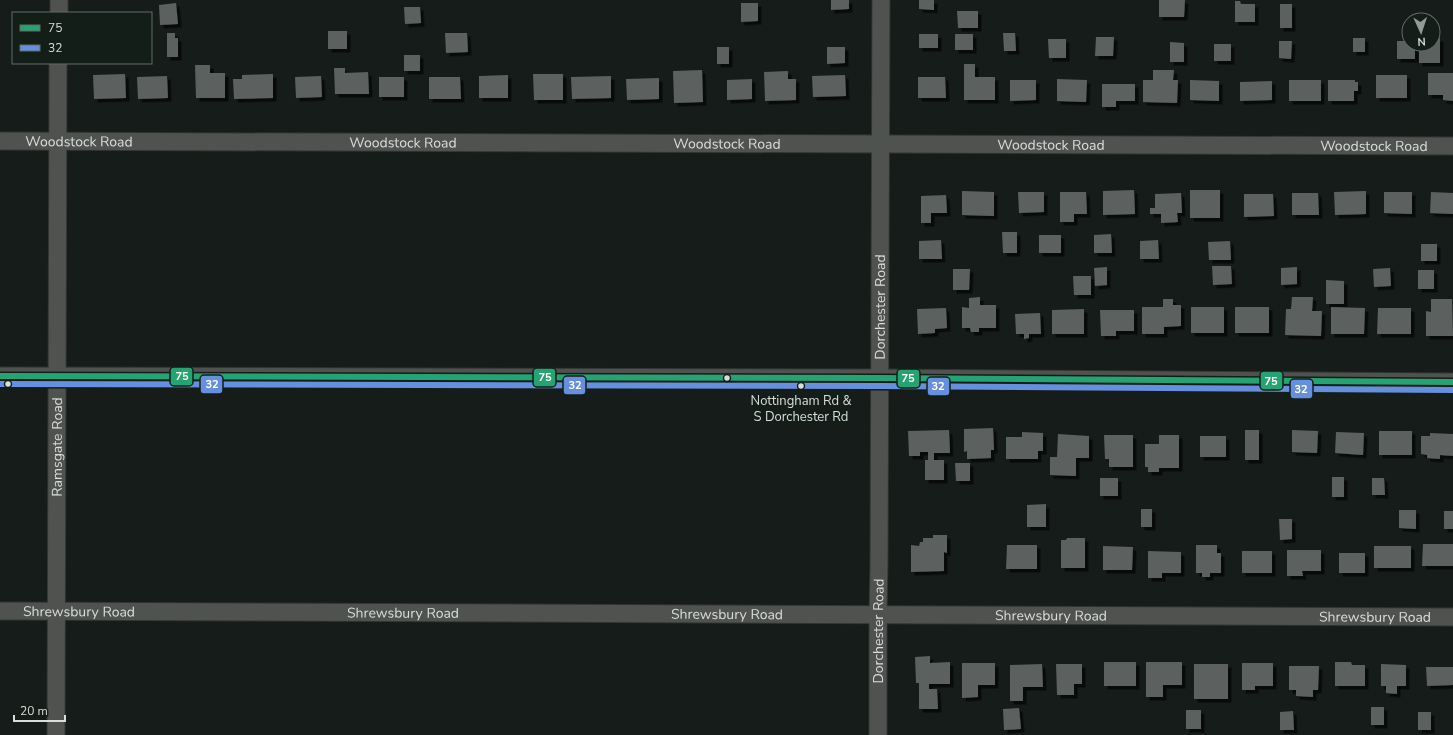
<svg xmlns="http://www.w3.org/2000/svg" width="1453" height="735" viewBox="0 0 1453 735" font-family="'Nunito Sans',sans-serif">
<defs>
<filter id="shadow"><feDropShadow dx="3.5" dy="3.5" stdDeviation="0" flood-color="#0009"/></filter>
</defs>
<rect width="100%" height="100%" fill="#161c19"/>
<g fill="#5b605e" filter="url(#shadow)">
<path d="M831 0H849V9L831 10Z"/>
<path d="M919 0H934V10L919 9Z"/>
<path d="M1159 0H1185L1184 17H1159Z"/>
<path d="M1235 1H1240L1241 4H1255V22H1235Z"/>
<path d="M176 3 178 24 160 25 159 5Z"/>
<path d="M741 3H758V21L741 22Z"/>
<rect x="1280" y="4" width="12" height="24"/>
<path d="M404 7H420L421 23 405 24Z"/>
<path d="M957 11H978V28H958Z"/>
<rect x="328" y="31" width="19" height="18"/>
<path d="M167 33H175V38H178V57H167Z"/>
<path d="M445 33H467L468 52 446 53Z"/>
<path d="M1003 33H1015L1016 51H1004Z"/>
<rect x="919" y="34" width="19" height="14"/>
<rect x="955" y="34" width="18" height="16"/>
<path d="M1096 37H1114L1113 56H1095Z"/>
<rect x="1353" y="38" width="12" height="14"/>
<path d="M1433 38H1440V63H1419V44H1433Z"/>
<path d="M1048 39H1066V58H1049Z"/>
<path d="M1279 41H1292L1291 59 1279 58Z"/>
<path d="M1397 41H1409V44H1415V59H1397Z"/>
<path d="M1170 42 1184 43V62H1170Z"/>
<rect x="1214" y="44" width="17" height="17"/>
<rect x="717" y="47" width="12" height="17"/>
<path d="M827 47H845V63L827 64Z"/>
<rect x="404" y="55" width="16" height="16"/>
<path d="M964 64H975V77H995V100H964Z"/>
<path d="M195 65H210V73H225V98H196Z"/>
<path d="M334 68H345V73L368 72 369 94H335Z"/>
<path d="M702 70 703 102 674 103 673 71Z"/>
<path d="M1153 70H1174L1173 80H1178L1177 103 1143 102V80H1153Z"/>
<path d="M788 71V79H796V100L765 101 764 72Z"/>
<path d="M1428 73H1453V101L1443 100V95H1428Z"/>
<path d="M125 74 126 98 94 99 93 75Z"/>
<path d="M273 74V98L234 99 233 79H242V75Z"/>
<path d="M533 74H563V100H534Z"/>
<path d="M508 75V98H479V76Z"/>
<path d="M845 75 846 96 813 97 812 76Z"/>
<rect x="1376" y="75" width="31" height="23"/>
<path d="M167 76 168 98 138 99 137 77Z"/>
<path d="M321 76 322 97 296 98 295 77Z"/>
<path d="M611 76V98L572 99 571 77Z"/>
<rect x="379" y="77" width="25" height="20"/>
<path d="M429 77H460L461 99H429Z"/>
<path d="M918 77H945L946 98H918Z"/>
<path d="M659 78V99L627 100 626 79Z"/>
<path d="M752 79V99L727 100V80Z"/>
<path d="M1057 79 1087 80 1086 102 1057 101Z"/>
<path d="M1010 80H1036V100L1010 101Z"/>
<path d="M1190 80 1219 81V101L1190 100Z"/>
<rect x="1289" y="80" width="32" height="21"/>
<path d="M1328 80H1355V82H1358V91H1354V101H1328Z"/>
<path d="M1272 81V100L1240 101V82Z"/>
<path d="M1102 84H1135V101H1116V107H1102Z"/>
<path d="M1134 190 1135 214 1103 215V191Z"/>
<rect x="1190" y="190" width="30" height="28"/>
<path d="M962 191 994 192V216L962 215Z"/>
<path d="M1366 191V214L1335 215 1334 192Z"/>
<path d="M1018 192H1044V212L1019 213Z"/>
<path d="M1060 192H1086L1087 214H1074V222H1060Z"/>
<path d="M1384 192H1412V214L1384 213Z"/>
<path d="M1431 192 1453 193V214L1430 213Z"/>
<path d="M1181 193 1182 213H1177L1178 222 1161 223V214H1150V208H1155V194Z"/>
<path d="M1292 193H1318L1319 215H1292Z"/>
<path d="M1244 194H1273L1274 216 1244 217Z"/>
<path d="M946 195 947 213H931V223H921V196Z"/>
<path d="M1002 232H1017V253H1003Z"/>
<path d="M1111 234 1112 253H1094V235Z"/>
<rect x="1039" y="235" width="22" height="18"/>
<path d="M941 240 942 259H919V241Z"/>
<path d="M1158 240 1159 259H1140V241Z"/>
<path d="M1230 241 1231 260H1209L1208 242Z"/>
<rect x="1421" y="244" width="16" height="17"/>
<path d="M1212 266H1231L1232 284 1213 285Z"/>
<path d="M1107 267V285L1095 286 1094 268Z"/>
<path d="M1297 267V284L1281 285V268Z"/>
<path d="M1390 268 1391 286 1374 287 1373 269Z"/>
<path d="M953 269H970L969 290H953Z"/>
<rect x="1418" y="270" width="16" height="19"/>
<path d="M1073 276H1091V295H1074Z"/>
<path d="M1326 280 1344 281V304H1326Z"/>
<path d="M980 297V305H996V328H979V332H971L970 328H962V307L969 308V298Z"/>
<path d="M1292 297H1313L1312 311H1322L1321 336 1285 335 1286 309H1291Z"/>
<path d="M1163 299H1173V305H1181V326L1164 327V334H1142V307H1163Z"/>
<path d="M1431 299H1452L1453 336H1426V311L1431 312Z"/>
<rect x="1191" y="307" width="33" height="26"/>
<rect x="1235" y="307" width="34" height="26"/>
<path d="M1331 307 1365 308 1364 334H1331Z"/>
<path d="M946 308 947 328 935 329V333L918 334 917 309Z"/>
<path d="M1378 308H1411V334H1377Z"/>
<path d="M1084 309V334H1052V310Z"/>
<path d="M1100 310H1134V331H1116V336H1101Z"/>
<path d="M1040 313 1041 334H1029V338L1024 339V334H1016L1015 314Z"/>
<path d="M993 428 994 450H991V458L967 459V451L964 452V429Z"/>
<path d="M949 430 950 453H934V460H944V480H925V460H928V452H920V456H909L908 431Z"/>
<rect x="1245" y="430" width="14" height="30"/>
<path d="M1292 430 1318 431 1317 453 1292 452Z"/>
<rect x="1379" y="431" width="33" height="24"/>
<path d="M1022 432 1043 433V451H1038V459H1006V437H1022Z"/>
<path d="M1336 432 1364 433 1363 455 1335 453Z"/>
<path d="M1430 433 1453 434V456L1440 455V459L1427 458V455L1421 454V436H1430Z"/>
<path d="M1058 434 1089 436V458H1076V476L1050 475V457H1057Z"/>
<path d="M1104 435H1133V467H1109V459H1105Z"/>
<path d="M1159 435H1179V468H1159V472H1148V467H1145V444H1159Z"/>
<rect x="1200" y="436" width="26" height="21"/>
<path d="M955 463H970V481H956Z"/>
<rect x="1332" y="477" width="12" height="20"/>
<rect x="1100" y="478" width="18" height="18"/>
<path d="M1372 478H1384L1385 495H1372Z"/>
<path d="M1046 504V527H1027V505Z"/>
<rect x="1141" y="509" width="11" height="18"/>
<path d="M1399 510H1416V529L1399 528Z"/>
<rect x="1444" y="511" width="9" height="18"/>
<path d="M1279 519H1292V539L1280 540Z"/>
<path d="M933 535H947V553L944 552V571L911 572V545L919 546 920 542H923V538H933Z"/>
<path d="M1067 538H1085V568H1061V540H1066Z"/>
<path d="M1423 544H1453V566H1422Z"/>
<path d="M1007 545H1037V569H1006Z"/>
<path d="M1196 545H1217V553H1221V573H1210V577H1202V573H1196Z"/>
<path d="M1103 546 1133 547 1132 570H1103Z"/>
<rect x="1374" y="546" width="37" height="22"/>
<path d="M1287 550H1321V571H1302L1303 576H1287Z"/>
<path d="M1148 551 1181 552V573H1162V578H1148Z"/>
<rect x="1242" y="551" width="30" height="22"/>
<rect x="1339" y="553" width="26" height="20"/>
<path d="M930 656V663L950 662V684H929V689H937L938 709H919V683H916L915 657Z"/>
<rect x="1104" y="662" width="32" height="24"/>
<path d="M1146 662H1182V685H1163V697H1146Z"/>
<path d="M1335 662H1351L1352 665H1365V686H1335Z"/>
<path d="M962 663H995V685H978V697L962 698Z"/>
<path d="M1242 663H1273V686H1255V690H1242Z"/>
<path d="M1042 664 1043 687H1023V701H1010V665Z"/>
<path d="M1056 664H1082V684H1074V695H1057Z"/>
<rect x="1194" y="664" width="34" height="35"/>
<path d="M1381 664 1406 665V686H1397V694L1386 693V686H1381Z"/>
<path d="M1289 666H1319L1318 690H1313V697L1296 696V690H1289Z"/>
<path d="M1426 667H1453V685L1427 686Z"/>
<rect x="1371" y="707" width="13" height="18"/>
<path d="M1019 708 1021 729 1004 730 1003 709Z"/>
<rect x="1186" y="710" width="15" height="19"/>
<path d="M1293 711 1294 730H1280V712Z"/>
<rect x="1418" y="712" width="13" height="18"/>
</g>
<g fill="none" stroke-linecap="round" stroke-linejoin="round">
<defs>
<g id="minor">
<path d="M59 13V0"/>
<path id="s1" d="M0 141 1453 146"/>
<path d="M0 376 880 378 1453 382"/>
<path id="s2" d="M0 611 1453 617"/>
<path id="s3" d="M56 735 58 63"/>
<path id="s4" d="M878 735V614L879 564 881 0"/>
</g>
</defs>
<use href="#minor" stroke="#323634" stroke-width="19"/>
<use href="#minor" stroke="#505250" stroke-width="17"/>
<defs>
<path id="bus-1" d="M0 376 880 378 1453 382"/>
<path id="bus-2" d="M0 384 880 386 1453 390"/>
</defs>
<use href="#bus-1" stroke="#141e19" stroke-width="9"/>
<use href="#bus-2" stroke="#141e19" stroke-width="9"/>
<use href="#bus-1" stroke="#26a372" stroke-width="6"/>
<use href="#bus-2" stroke="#6690de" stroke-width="6"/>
</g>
<g fill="#d8deda" stroke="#141e19" stroke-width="1.5">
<circle cx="727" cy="378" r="3.5"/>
<circle cx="8" cy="384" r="3.5"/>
<circle cx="801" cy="386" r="3.5"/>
</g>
<g text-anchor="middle" stroke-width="4" stroke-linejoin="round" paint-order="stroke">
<g font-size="13" fill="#d8deda" stroke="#141e19">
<text x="801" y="405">Nottingham Rd &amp;<tspan x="801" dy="16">S Dorchester Rd</tspan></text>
</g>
<g font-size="14" fill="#d8deda" stroke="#141e19">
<text dy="5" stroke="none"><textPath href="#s1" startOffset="79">Woodstock Road</textPath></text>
<text dy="5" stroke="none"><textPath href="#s1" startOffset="403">Woodstock Road</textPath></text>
<text dy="5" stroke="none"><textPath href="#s1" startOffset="727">Woodstock Road</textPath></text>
<text dy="5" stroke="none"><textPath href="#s1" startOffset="1051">Woodstock Road</textPath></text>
<text dy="5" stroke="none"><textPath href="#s1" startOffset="1374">Woodstock Road</textPath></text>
<text dy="5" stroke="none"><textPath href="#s4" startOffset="428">Dorchester Road</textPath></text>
<text dy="5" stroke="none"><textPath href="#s3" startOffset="288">Ramsgate Road</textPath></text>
<text dy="5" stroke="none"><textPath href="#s2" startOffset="79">Shrewsbury Road</textPath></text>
<text dy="5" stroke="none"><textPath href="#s2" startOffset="403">Shrewsbury Road</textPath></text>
<text dy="5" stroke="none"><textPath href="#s2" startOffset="727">Shrewsbury Road</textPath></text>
<text dy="5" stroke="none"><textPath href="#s2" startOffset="1051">Shrewsbury Road</textPath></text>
<text dy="5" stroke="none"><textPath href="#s2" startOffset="1375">Shrewsbury Road</textPath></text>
<text dy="5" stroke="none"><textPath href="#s4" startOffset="104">Dorchester Road</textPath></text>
</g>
</g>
<g stroke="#141e19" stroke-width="1.5">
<rect x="170" y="367" width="23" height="19" rx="4" fill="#26a372"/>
<rect x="533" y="368" width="23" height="19" rx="4" fill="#26a372"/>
<rect x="897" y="369" width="23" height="19" rx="4" fill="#26a372"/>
<rect x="1260" y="371" width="23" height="19" rx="4" fill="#26a372"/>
<rect x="200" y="375" width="23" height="19" rx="4" fill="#6690de"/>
<rect x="563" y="376" width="23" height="19" rx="4" fill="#6690de"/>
<rect x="927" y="377" width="23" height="19" rx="4" fill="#6690de"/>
<rect x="1290" y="379" width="23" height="20" rx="4" fill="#6690de"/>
</g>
<g font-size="11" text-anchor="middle" font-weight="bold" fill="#fff">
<text x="182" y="380">75</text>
<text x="545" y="381">75</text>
<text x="908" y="382">75</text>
<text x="1271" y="385">75</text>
<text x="212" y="388">32</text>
<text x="575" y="389">32</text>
<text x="938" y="390">32</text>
<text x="1301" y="393">32</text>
</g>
<rect x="12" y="12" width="140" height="52" fill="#141e19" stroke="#626b66"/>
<rect x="20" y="25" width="20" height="6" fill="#26a372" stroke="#626b66"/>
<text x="48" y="32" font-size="12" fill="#d8deda">75</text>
<rect x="20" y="45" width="20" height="6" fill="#6690de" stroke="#626b66"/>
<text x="48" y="52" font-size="12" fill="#d8deda">32</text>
<g transform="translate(1421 32) rotate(177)"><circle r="19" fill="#141e19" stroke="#626b66"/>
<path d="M0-3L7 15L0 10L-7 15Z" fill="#949a96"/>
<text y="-6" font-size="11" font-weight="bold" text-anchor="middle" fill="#d8deda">N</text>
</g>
<path d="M14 715v6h51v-6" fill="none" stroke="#d8deda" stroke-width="2"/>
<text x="20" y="715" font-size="12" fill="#d8deda" stroke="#141e19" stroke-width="3" paint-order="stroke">20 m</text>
</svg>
